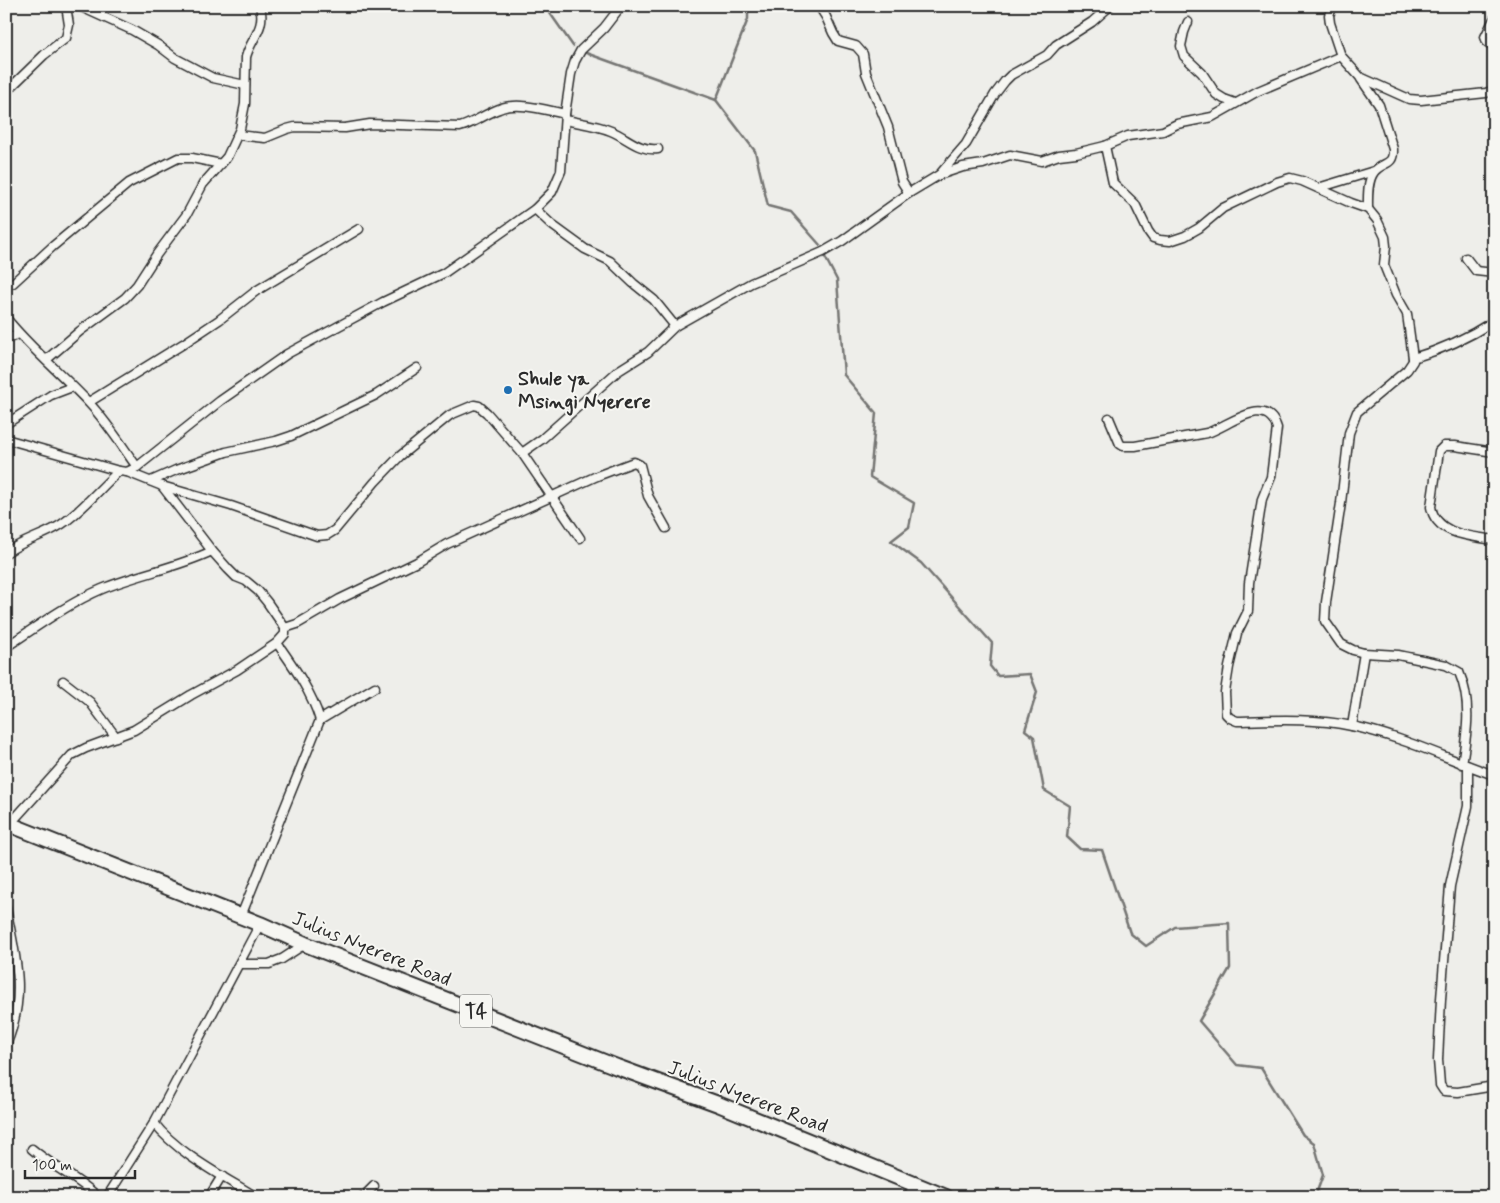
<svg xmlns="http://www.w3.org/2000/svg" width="1500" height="1203" viewBox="0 0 1500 1203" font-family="Mynerve,sans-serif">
<rect width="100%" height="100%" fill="#eeeeea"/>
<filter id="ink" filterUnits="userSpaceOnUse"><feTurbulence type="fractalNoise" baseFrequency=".02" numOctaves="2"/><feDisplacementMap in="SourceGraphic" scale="10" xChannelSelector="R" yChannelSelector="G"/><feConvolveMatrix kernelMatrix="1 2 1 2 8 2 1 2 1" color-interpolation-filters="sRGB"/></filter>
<g filter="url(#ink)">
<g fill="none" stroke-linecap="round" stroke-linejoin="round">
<g stroke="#757573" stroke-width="2.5">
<path d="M545 6 573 46"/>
<path d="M748 6V19L716 100 755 151 768 206 791 212 820 245"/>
<path d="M586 53 716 100"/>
<path d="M825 257 837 280 844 375 876 413 870 477 914 503 909 527 891 541 921 563 992 643 990 666 998 676 1030 674 1037 692 1025 730 1034 737 1044 790 1070 806 1067 837 1080 849 1102 850 1130 933 1146 946 1175 927 1229 923 1230 968 1199 1021 1237 1065 1261 1068 1303 1135 1314 1143 1323 1175 1315 1197"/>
</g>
<defs>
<g id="street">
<path d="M79 6 132 30 158 45 175 58 213 78 245 85"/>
<path d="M819 6 826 17 833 33 838 41 856 46 863 54 866 73 888 127 902 182 909 193"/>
<path d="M1333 6 1329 15 1330 23 1341 56 1360 77 1409 99 1421 100 1486 93 1494 90"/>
<path d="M1494 19 1485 37 1487 42 1494 47"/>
<path d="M1188 22 1184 32 1181 46 1184 56 1202 73 1216 94 1224 99 1235 103"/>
<path d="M1361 79 1379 105 1393 149C1394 167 1382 161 1374 172 1367 181 1368 198 1368 209"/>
<path d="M6 92 44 55 66 38 69 25 66 6"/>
<path d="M565 120C580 123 597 125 611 131 628 138 638 151 658 149"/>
<path d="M238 135 265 138 287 129 295 127 345 128 370 124 460 127C474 123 485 114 499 109 518 101 545 110 565 114"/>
<path d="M1105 146 1113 183 1135 204 1148 231 1153 238 1160 240 1170 241 1185 236 1199 228 1223 208 1277 182 1290 178 1302 181 1351 203 1368 209 1377 220 1385 237 1386 246 1384 265 1396 295 1407 314 1413 358V361L1407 370 1357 412 1349 433 1341 503 1326 602 1325 621 1341 644 1353 650 1364 653 1398 655 1446 665 1459 672C1472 702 1467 733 1462 764"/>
<path d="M940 174 966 144 995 94 1005 81 1011 75 1047 55 1056 45 1092 22 1110 6"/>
<path d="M1318 188 1374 171"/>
<path d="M535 209 552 225 585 249 610 261 633 283 654 300 675 326"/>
<path d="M1466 258 1476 271 1494 273"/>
<path d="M6 286 13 283 52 247 129 183 178 158H192L221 164"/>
<path d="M6 318C31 349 62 374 89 403 107 422 122 446 137 467"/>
<path d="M6 339 19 334"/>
<path d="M1413 358C1441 350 1469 337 1494 321"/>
<path d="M46 360 80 331 125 298 137 285 157 254 187 214 203 184 227 157 240 129 245 104 246 57C251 38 266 29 260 6"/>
<path d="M89 402 183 344 219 320 256 291 359 229"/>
<path d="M1109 418 1120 444 1123 446H1135L1207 433C1229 426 1266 393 1277 428L1271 477 1262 499 1249 583 1248 611 1237 633 1229 667 1225 692 1226 714 1230 718 1237 721C1276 720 1314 718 1352 726 1401 736 1447 759 1494 775"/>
<path d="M6 424 51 395 72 387"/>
<path d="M6 439 119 471 127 472 137 467 220 401 287 354 383 302 444 273 535 209 552 192 561 171 565 114 571 74 575 61 581 50 604 28 621 6"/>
<path d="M1494 452 1455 446H1444L1439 451 1431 507C1436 535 1471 536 1494 540"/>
<path d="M522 453 542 439 618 371 648 352 675 326 751 283 823 252 842 241 909 193 939 175 963 167 983 164 1010 155 1042 161 1059 155 1076 153 1105 146 1128 136 1163 131 1177 124 1212 117 1258 91 1341 56"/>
<path d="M127 472 162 486 231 506 317 536 327 535 335 530 375 482 400 456 450 415 474 405 479 406 487 413 522 453 580 538"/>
<path d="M151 481 176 470 226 452 276 441 291 436 376 395 417 368"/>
<path d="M6 553C23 540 44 536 62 524 83 510 100 488 119 471"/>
<path d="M285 628 297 624 340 599 417 562 447 544 597 476 634 462 640 465 648 496 666 528"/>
<path d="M6 647C36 627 69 603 102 589 138 574 176 568 212 551"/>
<path d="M63 681 90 702 116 737"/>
<path d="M320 720 375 687"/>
<path d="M1352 726 1364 653"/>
<path d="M1468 766V806L1450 886 1441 999 1438 1060 1440 1085 1444 1091 1458 1092 1494 1086"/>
<path d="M10 824 72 755 86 748 134 730 191 695 237 670 277 643 285 634V628L267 602 258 591 246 581 236 577 228 569 212 551 162 486"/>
<path d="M6 908C16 958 27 996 6 1045"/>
<path d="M241 916 320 720C311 691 294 667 277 643"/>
<path d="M240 964H269L282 959 305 944"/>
<path d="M32 1149C53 1167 78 1178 98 1197"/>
<path d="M107 1197 154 1123"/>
<path d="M209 1197 222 1176"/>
<path d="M256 1197C224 1177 177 1153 154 1123L260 924"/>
<path d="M363 1197 374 1186"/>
<path d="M907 1197 916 1185"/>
</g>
<path id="highway" d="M6 823 260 924 305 944 617 1067 718 1104 946 1197"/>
</defs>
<use href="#street" stroke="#2b2b2b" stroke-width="11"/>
<use href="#highway" stroke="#2b2b2b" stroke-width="18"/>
<use href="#street" stroke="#f6f6f2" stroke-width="8"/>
<use href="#highway" stroke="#f6f6f2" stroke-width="14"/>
</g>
</g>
<circle fill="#1f6fb2" stroke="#f6f6f2" stroke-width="2" cx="508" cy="390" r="5"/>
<g text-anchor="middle" stroke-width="4" stroke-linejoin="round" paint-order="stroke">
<rect fill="#f6f6f2" stroke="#686867" stroke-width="1" x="460" y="994.5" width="32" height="33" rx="4"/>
<g font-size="19" font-weight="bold" fill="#2b2b2b">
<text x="476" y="1018">T4</text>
</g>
<g font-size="20" font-weight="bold" fill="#2b2b2b" stroke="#f6f6f2" text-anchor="start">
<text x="518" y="385">Shule ya<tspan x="518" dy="23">Msingi Nyerere</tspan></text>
</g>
<g font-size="20" fill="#2b2b2b" stroke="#f6f6f2">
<text transform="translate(372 948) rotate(22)" y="7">Julius Nyerere Road</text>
<text transform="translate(748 1096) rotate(21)" y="7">Julius Nyerere Road</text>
</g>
</g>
<rect width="1500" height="1203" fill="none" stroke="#f6f6f2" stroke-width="25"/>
<rect x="12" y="12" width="1475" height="1178" fill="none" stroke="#2b2b2b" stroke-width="2" filter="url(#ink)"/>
<path d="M25 1170v8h110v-8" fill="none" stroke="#2b2b2b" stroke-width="2.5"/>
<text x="32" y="1170" font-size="15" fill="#2b2b2b" stroke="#f6f6f2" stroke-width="4" paint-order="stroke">100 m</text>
</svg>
